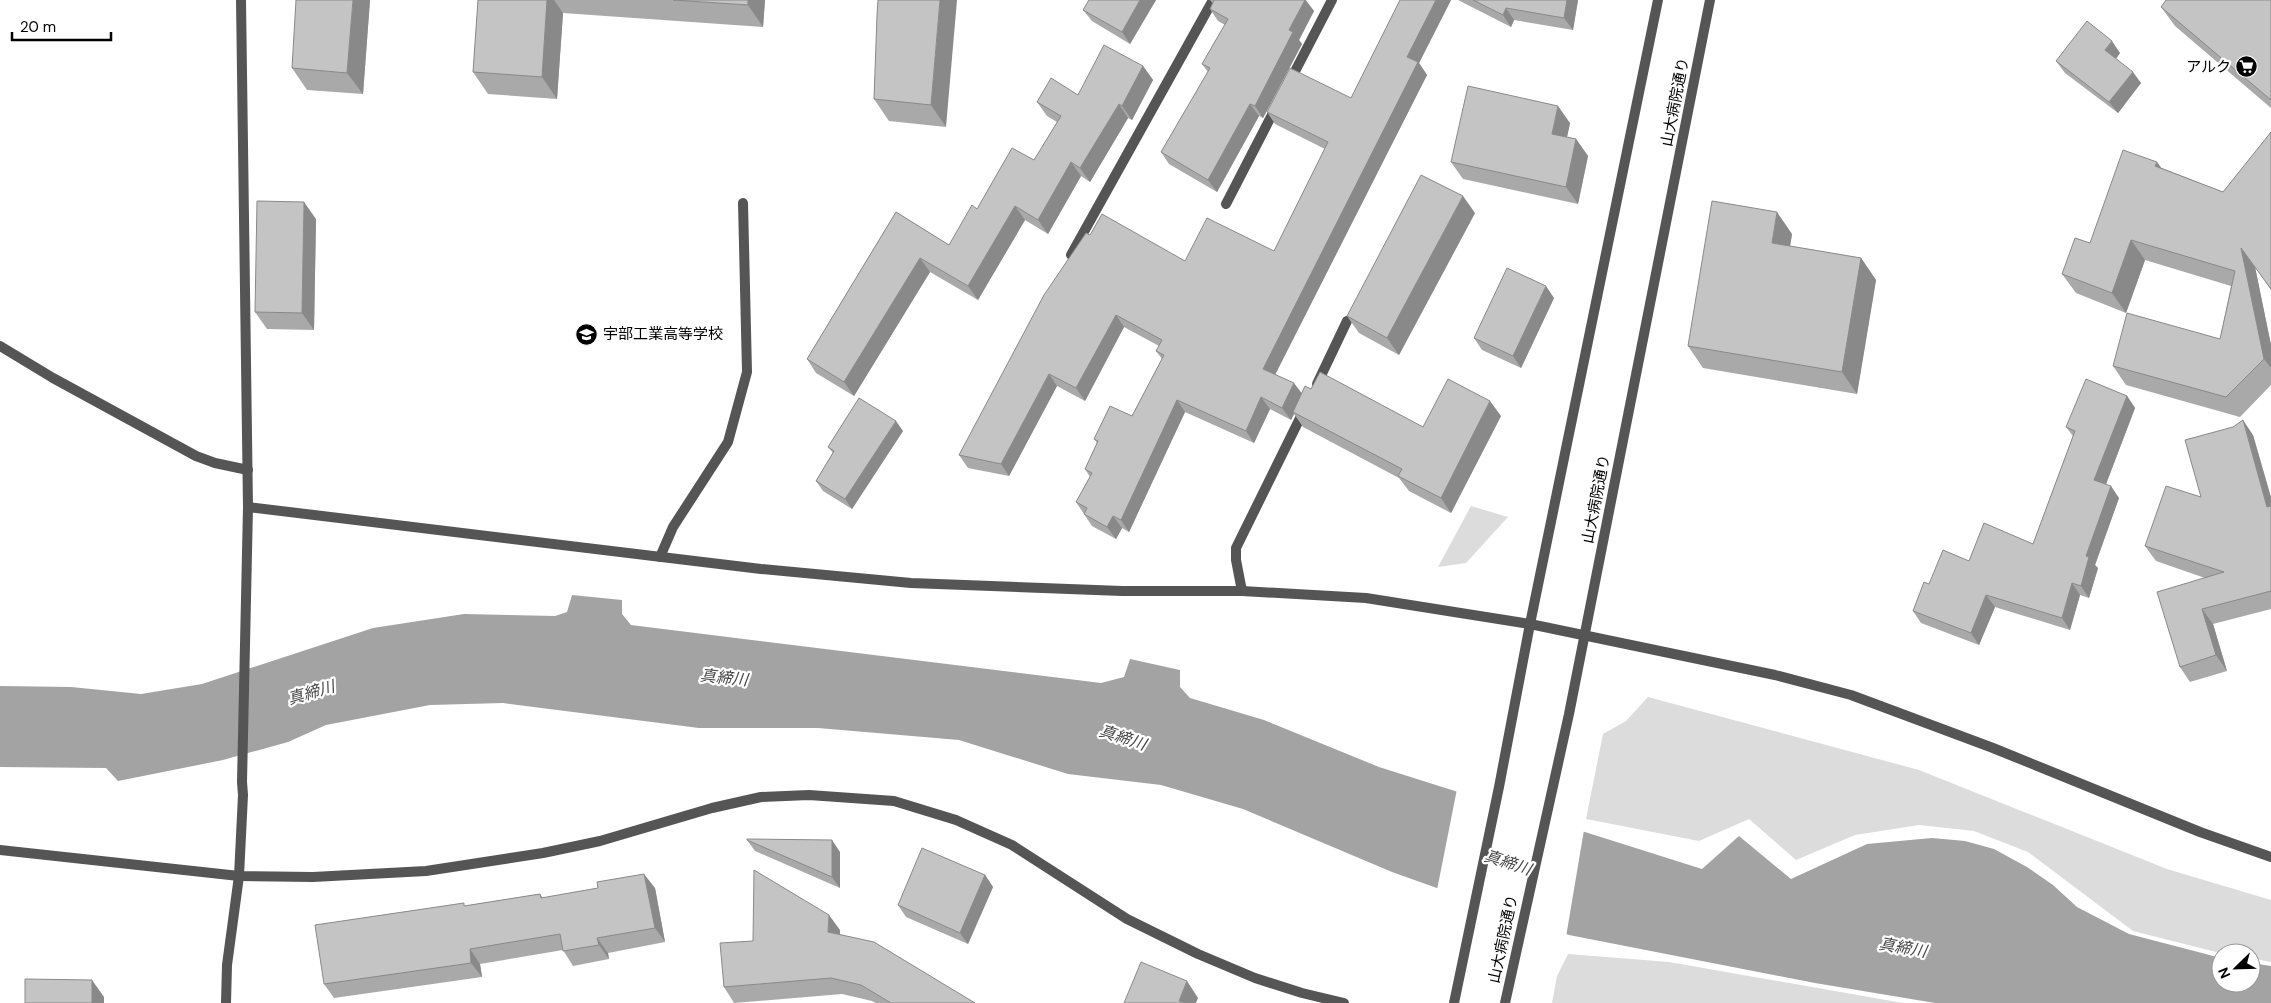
<svg xmlns="http://www.w3.org/2000/svg" width="2271" height="1003" viewBox="0 0 2271 1003" font-family="'DM Sans','Noto Sans JP',sans-serif">
<rect width="100%" height="100%" fill="#fff"/>
<g fill="#dcdcdc">
<path d="M1471 506 1508 517 1466 563 1438 567Z"/>
<path d="M1648 697 1919 770 2167 869 2271 900V962L2251 958V953H2220L2133 931 2028 852 1974 831 1919 825 1855 835 1796 860 1749 819 1699 841 1586 819 1603 734 1626 721Z"/>
<path d="M1568 954 1669 962 1903 1003H1552L1557 976Z"/>
</g>
<path fill="#a3a3a3" d="M572 595 622 600V614L631 625 1101 683 1124 677 1130 659 1180 670V687L1190 698 1264 720 1379 767 1702 869 1739 836 1791 879 1867 844 1932 838 1965 841 1994 849 2027 867 2053 885 2077 907 2129 934 2221 958V983H2251V963L2271 966V1003H1935L1815 983 1569 935 1392 872 1243 809 1161 785 1068 774 959 740 818 728H699L503 703 430 705 326 725 288 742 223 760 118 781 106 768 0 767V686L71 687 141 694 202 684 373 628 464 614 555 616 567 612Z"/>
<path fill="#fff" d="M1457 789 1584 830 1566 937 1437 890Z"/>
<g fill="none" stroke-linecap="round" stroke-linejoin="round">
<path stroke="#555" stroke-width="10" d="M660 557 673 527 728 442 747 372 743 203"/>
<g stroke="#555" stroke-width="10">
<path d="M1290 81 1332 0"/>
<path d="M1226 204 1276 107"/>
<path d="M1071 255 1213 0"/>
<path d="M0 346 53 378 196 456 215 463 248 470"/>
<path d="M1317 384 1347 321"/>
<path d="M1242 591 1236 560V548L1305 408"/>
</g>
<g stroke="#555" stroke-width="10">
<path d="M248 507 761 569 911 583 1122 591H1242L1366 598 1530 624 1775 675 1851 695 1993 748 2200 832 2271 857"/>
<path d="M0 850 239 876 313 877 426 871 543 853 600 841 712 808 761 797 809 795 894 801 956 820 1012 845 1127 919 1198 954 1255 978 1302 993 1344 1003"/>
<path d="M226 1003 227 965 239 876 243 795 242 782 248 507 241 0"/>
<path d="M1454 1003 1499 787 1530 624 1658 0"/>
<path d="M1505 1003 1569 714 1710 0"/>
</g>
</g>
<g fill="#a9a9a9">
<path d="M370 0 363 94 307 90 292 68Z"/>
<path d="M478 0H765L763 27 563 13 557 99 488 94 473 72Z"/>
<path d="M878 0 946 127 889 121 874 99Z"/>
<path d="M1156 0 1130 44 1092 21 1083 10Z"/>
<path d="M1210 0H1306L1314 11 1299 40 1302 44 1263 118 1259 116 1217 192 1169 164 1161 152 1208 72 1202 64 1225 25 1218 21 1210 9 1213 4Z"/>
<path d="M1400 0H1451L1419 63 1427 75 1275 374 1302 393 1311 389 1423 427 1501 416 1451 513 1409 491 1399 478 1303 427 1294 414 1291 420 1270 409 1254 443 1185 412 1129 532 1122 528 1116 539 1092 526 1076 502 1090 477 1085 469 1097 443 1094 439 1132 416 1162 359 1156 351 1159 346 1124 327 1085 401 1057 386 1009 476 968 468 959 455 1090 235 1185 261 1274 251 1325 149 1275 124 1267 112 1351 98Z"/>
<path d="M1458 0H1578L1573 30 1514 20 1511 27Z"/>
<path d="M2271 0V108L2175 26 2161 7Z"/>
<path d="M2120 53 2116 59 2141 83 2118 113 2065 73 2056 61Z"/>
<path d="M1143 66 1153 80 1132 120 1128 118 1090 182 1081 176 1048 234 1025 220 978 300 930 272 854 396 816 373 807 359 896 212 949 245 977 209 1034 160 1057 122 1047 116 1037 102 1078 95Z"/>
<path d="M1570 123 1567 137 1576 139 1588 156 1578 204 1463 179 1451 162Z"/>
<path d="M2271 133V290L2255 267 2271 345V385L2240 417 2126 385 2113 366 2220 339 2231 286 2145 260 2126 313 2076 293 2062 274 2090 243 2162 168 2223 192Z"/>
<path d="M1475 213 1399 355 1359 333 1347 316Z"/>
<path d="M316 219 314 330 267 329 255 312Z"/>
<path d="M1792 234 1790 246 1861 258 1876 280 1857 394 1703 368 1688 346Z"/>
<path d="M1554 298 1521 368 1482 350 1474 338Z"/>
<path d="M2127 396 2135 408 2106 484 2119 498 2095 565 2098 568 2089 598 2080 595 2070 630 1995 607 1979 645 1921 623 1913 611 1929 584 1969 561 2033 544 2073 436 2066 427Z"/>
<path d="M903 431 852 509 823 491 816 481 833 453 828 447Z"/>
<path d="M2253 435 2271 497V609L2213 624 2227 671 2190 682 2180 667 2205 578 2156 561 2145 546 2201 497Z"/>
<path d="M747 840 840 852V888L755 851Z"/>
<path d="M985 875 993 887 968 944 906 917 898 905Z"/>
<path d="M655 888 665 942 608 953 609 959 573 966 563 950 480 964 482 977 334 998 324 984 465 906 540 894 543 898Z"/>
<path d="M840 930V934L975 1003H876L872 1001 842 994 734 1003 724 987 753 941Z"/>
</g>
<g fill="#898989">
<path d="M353 0H370L363 94 347 73Z"/>
<path d="M547 0H554L563 13 557 99 542 77Z"/>
<path d="M748 0H765L763 27 748 5Z"/>
<path d="M940 0H957L946 127 931 105Z"/>
<path d="M1140 0H1156L1130 44 1122 32Z"/>
<path d="M1305 0 1314 11 1299 40 1302 44 1263 118 1255 106 1289 30Z"/>
<path d="M1436 0H1451L1419 63 1427 75 1272 381 1263 369 1407 57Z"/>
<path d="M1567 0H1578L1573 30 1564 18Z"/>
<path d="M1506 8 1514 20 1511 27 1503 15Z"/>
<path d="M2112 41 2120 53 2113 62 2105 50Z"/>
<path d="M1143 66 1153 80 1132 120 1122 106Z"/>
<path d="M2133 72 2141 83 2118 113 2109 102Z"/>
<path d="M1119 104 1128 118 1090 182 1080 168Z"/>
<path d="M1250 104 1259 116 1217 192 1208 180Z"/>
<path d="M1558 106 1570 123 1564 151 1552 134Z"/>
<path d="M1576 139 1588 156 1578 204 1566 187Z"/>
<path d="M1071 162 1081 176 1048 234 1038 220Z"/>
<path d="M2157 162 2171 181 2155 166Z"/>
<path d="M1463 196 1475 213 1399 355 1387 338Z"/>
<path d="M304 202 316 219 314 330 302 313Z"/>
<path d="M1015 206 1025 220 978 300 968 286Z"/>
<path d="M1777 212 1792 234 1787 265 1772 243Z"/>
<path d="M2131 240 2145 260 2126 313 2112 293Z"/>
<path d="M2241 248 2255 267 2271 345V368L2264 359Z"/>
<path d="M920 258 930 272 854 396 844 382Z"/>
<path d="M1861 258 1876 280 1857 394 1842 372Z"/>
<path d="M1546 286 1554 298 1521 368 1513 356Z"/>
<path d="M1116 315 1124 327 1085 401 1076 388Z"/>
<path d="M1049 374 1057 386 1009 476 1001 464Z"/>
<path d="M1294 383 1303 395 1293 412 1294 414 1291 420 1282 408Z"/>
<path d="M2127 396 2135 408 2103 492 2094 480Z"/>
<path d="M1261 397 1270 409 1254 443 1246 431Z"/>
<path d="M1177 400 1185 412 1129 532 1121 520Z"/>
<path d="M1490 401 1501 416 1451 513 1441 498Z"/>
<path d="M2243 420 2253 435 2271 498V512L2267 507Z"/>
<path d="M896 421 903 431 852 509 845 499Z"/>
<path d="M2111 486 2119 498 2095 565 2098 568 2089 598 2081 586 2086 556Z"/>
<path d="M1113 516 1122 528 1116 539 1107 527Z"/>
<path d="M2072 583 2080 595 2070 630 2062 618Z"/>
<path d="M1986 595 1995 607 1979 645 1971 633Z"/>
<path d="M2202 609 2213 624 2227 671 2216 655Z"/>
<path d="M832 840 840 852V888L832 877Z"/>
<path d="M644 874 655 888 665 942 655 928Z"/>
<path d="M985 875 993 887 968 944 960 933Z"/>
<path d="M829 915 840 930 839 947 828 932Z"/>
<path d="M597 938 608 953 609 959 599 945Z"/>
<path d="M470 949 480 964 482 977 471 963Z"/>
<path d="M92 980 104 997V1003H92Z"/>
<path d="M1187 981 1198 998 1196 1003H1180L1179 1001Z"/>
</g>
<g fill="#c4c4c4" stroke="#898989">
<path d="M296 0H353L347 73 292 68Z"/>
<path d="M478 0H547L542 77 473 72Z"/>
<path d="M673 0H748V5Z"/>
<path d="M878 0H940L931 105 874 99 877 15Z"/>
<path d="M1089 0H1140L1122 32 1083 10Z"/>
<path d="M1213 0H1305L1289 30 1293 32 1255 106 1250 104 1208 180 1161 152 1210 68 1202 64 1228 19 1210 9 1214 0Z"/>
<path d="M1400 0H1436L1407 57 1418 62 1263 369 1294 383 1282 408 1261 397 1246 431 1177 400 1121 520 1113 516 1107 527 1084 514 1087 508 1076 502 1092 473 1085 469 1098 441 1094 439 1110 406 1132 416 1164 355 1156 351 1162 340 1116 315 1076 388 1049 374 1001 464 959 455 1044 295 1086 233 1090 235 1102 214 1185 261 1207 218 1274 251 1328 142 1267 112 1290 68 1351 98Z"/>
<path d="M1473 0H1567L1564 18 1506 8 1503 15Z"/>
<path d="M2166 0H2271V100L2161 7Z"/>
<path d="M2087 21 2112 41 2105 50 2133 72 2109 102 2056 61Z"/>
<path d="M1104 45 1143 66 1122 106 1119 104 1080 168 1071 162 1038 220 1015 206 968 286 920 258 844 382 807 359 896 212 949 245 972 205 977 209 1012 148 1034 160 1061 116 1037 102 1051 78 1078 95Z"/>
<path d="M1468 86 1558 106 1552 134 1576 139 1566 187 1451 162Z"/>
<path d="M2271 132V289L2241 248 2264 359 2226 397 2113 366 2127 313 2220 339 2235 271 2131 240 2112 293 2062 274 2075 238 2090 243 2123 150 2157 162 2155 166 2223 192Z"/>
<path d="M1421 175 1463 196 1387 338 1347 316Z"/>
<path d="M257 201 304 202 302 313 255 312Z"/>
<path d="M1712 201 1777 212 1772 243 1861 258 1842 372 1688 346Z"/>
<path d="M1507 268 1546 286 1513 356 1474 338Z"/>
<path d="M1320 372 1423 427 1448 379 1490 401 1441 498 1398 476 1402 469 1293 412 1305 386 1311 389Z"/>
<path d="M2086 379 2127 396 2094 480 2111 486 2086 556 2089 557 2081 586 2072 583 2062 618 1986 595 1971 633 1913 611 1924 582 1929 584 1943 550 1969 561 1984 523 2033 544 2075 431 2066 427Z"/>
<path d="M859 398 896 421 845 499 816 481 834 451 828 447Z"/>
<path d="M2243 420 2267 507 2271 506V591L2202 609 2216 655 2180 667 2157 592 2224 572 2145 546 2166 486 2201 497 2185 440 2233 427Z"/>
<path d="M747 839 832 840V877L747 840Z"/>
<path d="M922 848 985 875 960 933 898 905Z"/>
<path d="M754 870 829 915 828 932 874 942 975 1003H891L861 985 831 978 724 987 720 943 753 941Z"/>
<path d="M644 874 655 928 597 938 599 945 563 951 560 934 470 949 471 963 324 984 315 925 464 903V906L540 894 541 898 598 888 597 882Z"/>
<path d="M1141 962 1187 981 1179 1001 1186 1003H1124Z"/>
<path d="M25 979 92 980V1003H25Z"/>
</g>
<defs>
<symbol id="supermarket-disc" viewBox="-11 -11 22 22"><circle r="9.5" fill="#000" stroke="#fff"/><path d="M-6-5.5h2.5l.6 2H6L4.5 2H-2.5L-4.4-4H-6ZM-1.5 3.2a1.3 1.3 0 1 0 .1 0ZM3 3.2a1.3 1.3 0 1 0 .1 0Z" fill="#fff"/></symbol>
<symbol id="school-disc" viewBox="-11 -11 22 22"><circle r="9.5" fill="#000" stroke="#fff"/><path d="M0-5L7-2L0 1L-7-2ZM-4 1L0 2.5L4 1V4Q0 6-4 4Z" fill="#fff"/></symbol>
</defs>
<g fill-rule="evenodd">
<use href="#supermarket-disc" x="2234" y="54" width="25" height="25"/>
<use href="#school-disc" x="574" y="322" width="25" height="25"/>
</g>
<g text-anchor="middle" stroke-width="4.5" stroke-linejoin="round" paint-order="stroke">
<g font-size="15" fill="#000" stroke="#fff" text-anchor="end">
<text x="2231" y="72">アルク</text>
<text x="603" y="339" text-anchor="start">宇部工業高等学校</text>
</g>
<g font-size="15" fill="#000" stroke="#fff">
<text transform="translate(1675 102) rotate(-79)" y="5">山大病院通り</text>
<text transform="translate(1596 499) rotate(-79)" y="5">山大病院通り</text>
<text transform="translate(1503 939) rotate(-78)" y="5">山大病院通り</text>
</g>
<g font-size="16" font-style="italic" fill="#444" stroke="#fff">
<text transform="translate(724 677) rotate(6)" y="6">真締川</text>
<text transform="translate(311 692) rotate(-16)" y="6">真締川</text>
<text transform="translate(1123 737) rotate(18)" y="6">真締川</text>
<text transform="translate(1508 862) rotate(18)" y="6">真締川</text>
<text transform="translate(1903 947) rotate(10)" y="6">真締川</text>
</g>
</g>
<g transform="translate(2236 968) rotate(247)"><circle r="24" fill="#ffffff" stroke="#999999"/>
<path d="M0-4L9 19L0 12L-9 19Z" fill="#000000"/>
<text y="-8" font-size="14" font-weight="bold" text-anchor="middle" fill="#000000">N</text>
</g>
<path d="M12 32v8h99v-8" fill="none" stroke="#000000" stroke-width="2.5"/>
<text x="20" y="32" font-size="15" fill="#000000" stroke="#ffffff" stroke-width="4" paint-order="stroke">20 m</text>
</svg>
